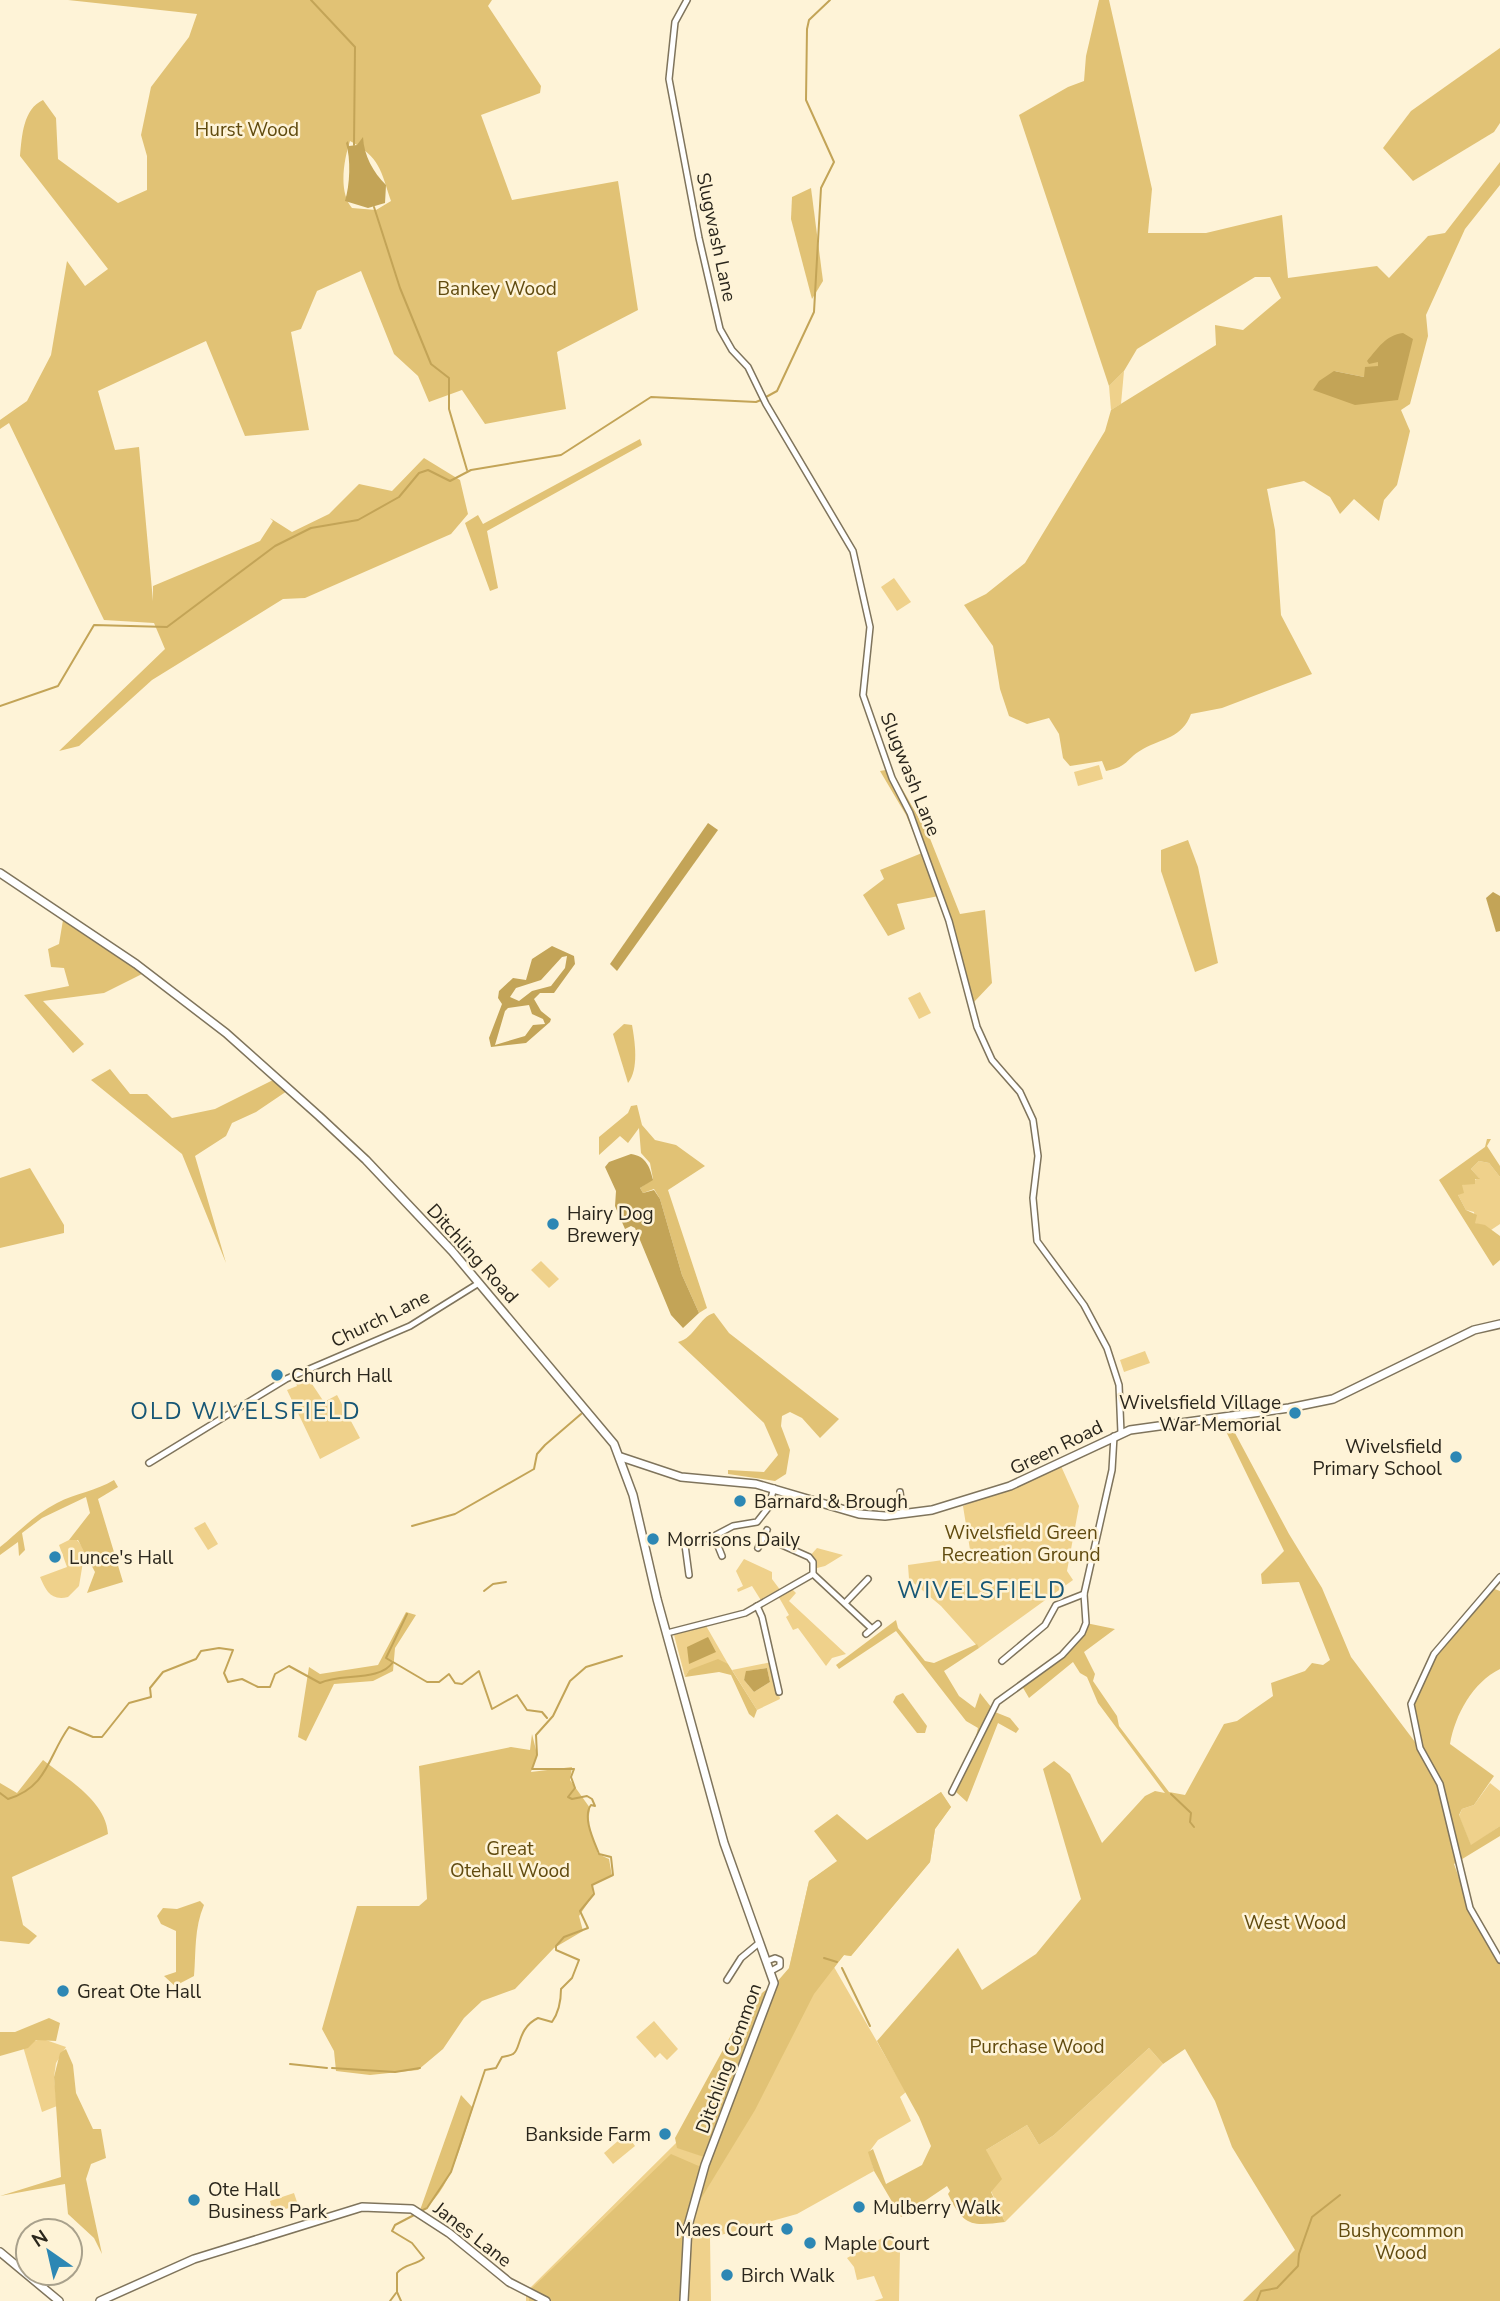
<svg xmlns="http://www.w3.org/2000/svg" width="1500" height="2301" viewBox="0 0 1500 2301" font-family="'Nunito Sans',sans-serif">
<rect width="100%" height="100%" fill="#fef3d7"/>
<g fill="#efd18b" fill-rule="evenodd">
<path d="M1124 371 1121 404 1111 410 1109 386Z"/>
<path d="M894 578 911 602 897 611 881 587Z"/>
<path d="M1099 765 1103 779 1078 786 1074 772Z"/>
<path d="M920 992 931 1013 919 1019 908 998Z"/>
<path d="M1479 1161 1489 1163 1500 1177V1224L1491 1230 1475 1223 1474 1212 1466 1210 1458 1195 1462 1185 1479 1178 1471 1169Z"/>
<path d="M541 1261 559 1279 549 1288 531 1270Z"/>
<path d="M1145 1351 1150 1363 1124 1372 1120 1360Z"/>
<path d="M301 1375 312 1384 324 1402 337 1395 360 1438 320 1459 287 1390 297 1386 294 1378Z"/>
<path d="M1061 1466 1079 1506 1067 1571 1073 1580 979 1648 941 1606 909 1579 908 1565 971 1556 963 1506Z"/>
<path d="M205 1522 218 1544 208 1550 194 1528Z"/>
<path d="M69 1540H77L85 1550 79 1586 68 1597C51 1601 46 1591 40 1577L67 1567 59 1545Z"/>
<path d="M817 1548 843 1555 825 1566 813 1569 809 1557Z"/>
<path d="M744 1559 772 1572V1579L781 1591 789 1586 796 1593 789 1601 846 1654 832 1658 826 1666 798 1628 793 1630 786 1617 789 1615 777 1594 762 1602 752 1586 738 1592 737 1589 743 1586 736 1571Z"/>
<path d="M705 1624 728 1664 689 1670 685 1677 673 1631Z"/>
<path d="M772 1662 780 1699 757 1710 732 1670ZM767 1668 770 1682 754 1692 744 1680 747 1671Z"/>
<path d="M1490 1783 1500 1791V1826L1471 1846 1459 1816 1462 1809 1474 1805Z"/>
<path d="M941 1792 951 1807 935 1829 930 1862 851 1956 844 1955 834 1967 906 2092 900 2097 911 2121 878 2140 869 2152 874 2171 797 2214 710 2238 711 2301H526V2292L677 2142 789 1969 809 1881Z"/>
<path d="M654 2021 678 2049 667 2060 660 2053 655 2058 636 2037Z"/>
<path d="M43 2039 66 2047 56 2063 54 2077 57 2106 42 2112 22 2043Z"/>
<path d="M1149 2048 1163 2064 1005 2222 991 2191 986 2150 1027 2125 1039 2145 1054 2135Z"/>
<path d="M626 2134 635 2146 613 2164 604 2153Z"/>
<path d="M294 2193 298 2205 273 2213 270 2201Z"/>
<path d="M891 2233 900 2251 899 2301H874L883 2298 874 2276 857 2280 854 2267 847 2258Z"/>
</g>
<g fill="#e1c275" fill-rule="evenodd">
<path d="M68 0H492L488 6 541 86 540 93 481 115 512 200 618 181 638 310 557 352 566 409 485 424 462 390 429 402 418 376 394 354 361 271 317 291 301 329 291 332 309 430 245 436 206 341 98 391 115 450 139 447 153 601V586L260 541 273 521 270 518 292 532 329 514 359 484 392 491 424 458 460 480 468 514 451 534 305 598 283 599 152 680 79 746 59 751 165 649 154 623 104 620 9 423 0 429V420L27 401 51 355 67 261 85 286 108 269 20 156C22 136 23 109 43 100L56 118 58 159 118 203 147 190V156L141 135 151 87 189 37 197 14ZM350 141C380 157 381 171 391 201L376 210 352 208C338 192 344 159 350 141Z"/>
<path d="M1099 0H1109L1152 189 1148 233H1206L1282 215 1288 278 1377 266 1389 278 1428 236 1445 233 1500 162V185L1465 229 1426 315 1428 336 1410 404 1401 410 1410 431 1397 485 1384 500 1379 521 1354 499 1340 514 1330 497 1304 481 1267 489 1275 530 1281 615 1312 674 1222 708 1191 714C1182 738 1163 738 1143 749 1125 759 1130 766 1106 771L1102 761 1070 766 1063 758 1059 734 1049 718 1027 724 1009 716 1000 689 993 646 964 605 986 594 1025 563 1105 431 1111 410 1216 345 1215 325 1243 330 1281 298 1270 277H1255L1137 349 1124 371 1109 386 1019 115 1068 87 1084 81 1086 56ZM1378 362 1398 400 1334 371 1364 377 1378 366Z"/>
<path d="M1500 48V123L1494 132 1413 181 1383 148 1411 111Z"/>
<path d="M811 188 823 281 812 299 791 219 792 197Z"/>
<path d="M640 439 642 445 487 531 498 588 490 591 465 523 478 515 483 524Z"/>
<path d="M891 769 929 836 960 914 985 910 992 983 974 1002 971 1003 939 896 897 904 905 929 888 936 863 895 884 879 880 870 922 853 906 815 880 771Z"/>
<path d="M1188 840 1198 867 1218 963 1195 972 1161 871V850Z"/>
<path d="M64 914 146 972 104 993 43 1001 84 1044 73 1053 24 995 69 986 64 968 51 967 48 949 59 944Z"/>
<path d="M624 1024 632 1025C635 1042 639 1069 628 1083L613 1034Z"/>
<path d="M110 1069 130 1094H147L172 1118 215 1109 277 1078 290 1089 256 1112 232 1123 226 1136 195 1156 226 1263 182 1154 91 1080Z"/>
<path d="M637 1105 642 1125 655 1140 676 1145 705 1166 668 1190 707 1308 699 1313 682 1275 660 1199 654 1189 643 1193 640 1188 653 1179 650 1163 641 1153 639 1128 628 1143 620 1136 599 1155V1137L628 1113 631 1106Z"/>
<path d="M1487 1139H1491L1487 1146 1500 1166V1177L1489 1163 1479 1161 1471 1169 1480 1179H1475V1184L1462 1185 1464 1193 1458 1195 1466 1210 1477 1215 1475 1223 1485 1225 1500 1236V1260L1493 1266 1439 1180 1485 1147Z"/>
<path d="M30 1168 64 1225V1233L0 1248V1178Z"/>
<path d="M714 1313 729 1333 839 1419 820 1438 802 1418 790 1412 782 1416 781 1426 790 1450 786 1474 775 1481 728 1474V1470L764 1472 778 1455 764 1423 678 1342C695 1338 699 1317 714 1313Z"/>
<path d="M1228 1420 1289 1534 1322 1588 1351 1657 1418 1746 1411 1704 1434 1654 1492 1588 1500 1591V1669C1473 1682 1455 1715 1450 1744L1494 1776 1474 1805 1462 1809 1459 1815 1471 1845 1500 1826V1836L1454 1864 1470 1908 1500 1960V2301H1243L1295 2250 1232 2147 1215 2101 1185 2049 1163 2064 1149 2048 1054 2135 1039 2145 1027 2125 986 2150 1002 2179 991 2192 1005 2222C971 2226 964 2227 948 2194L950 2191 947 2186 901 2217 874 2171 868 2152 873 2149 886 2184 922 2165 931 2146 919 2117 877 2041 958 1948 982 1990 1036 1954 1081 1899 1043 1769 1054 1761 1070 1774 1102 1843 1145 1796 1155 1791 1165 1793 1098 1703 1087 1677 1080 1673 1073 1662 1029 1698 1022 1686 1077 1642 1086 1623 1115 1629 1084 1652 1095 1674 1093 1681 1117 1716 1119 1726 1169 1792 1185 1795 1224 1724 1237 1721 1273 1696 1271 1683 1305 1671 1312 1663 1323 1665 1330 1660 1299 1582 1262 1584 1261 1574 1284 1551 1221 1421Z"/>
<path d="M114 1480 118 1487 98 1499 123 1582 87 1593 95 1572 78 1540H69L90 1513 86 1497 42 1518 22 1533 25 1550 19 1556 18 1542 0 1555V1547C19 1532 35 1514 57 1503 76 1493 96 1491 114 1480Z"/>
<path d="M406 1612 416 1615 395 1648 393 1671 373 1681 334 1684 306 1741 298 1737 309 1667 320 1674 378 1665Z"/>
<path d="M896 1620 898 1628 925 1661 934 1663 977 1644 979 1648 944 1671 959 1696 975 1708 980 1693 995 1712 1010 1718 1019 1729 1016 1733 998 1723 967 1802 956 1792 969 1765 978 1728 966 1721 896 1631 839 1669 836 1665Z"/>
<path d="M718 1659 728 1664 757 1710 754 1718 749 1714 731 1675 719 1672 685 1677 689 1670Z"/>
<path d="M903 1693 927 1726 925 1733H917L893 1702 896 1696Z"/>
<path d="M532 1734 537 1754 531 1772 572 1767 570 1780 590 1808 588 1822 598 1854 609 1859 612 1876 592 1885 593 1895 579 1916 583 1931 554 1948 515 1989 482 2001 464 2018 443 2049 418 2070 370 2075 336 2071 334 2051 322 2029 357 1906H419L427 1899 419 1766 511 1747 530 1750Z"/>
<path d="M43 1760C67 1779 106 1801 108 1834L12 1877 23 1925 37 1936 29 1944 0 1941V1783L17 1793Z"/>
<path d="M941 1792 951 1807 935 1829 930 1862 851 1956 844 1955 814 1994 755 2110 691 2215 683 2248 680 2301H529V2291L671 2154 701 2167 707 2158 677 2148 675 2138 749 2002 776 1983 789 1968 809 1881 837 1861 814 1831 837 1814 867 1840Z"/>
<path d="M200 1901 204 1905C194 1928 196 1952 194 1976L175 1986 164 1976 176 1972V1931L161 1924 157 1916 163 1908 177 1909Z"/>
<path d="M49 2018 60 2023 56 2041 36 2040 28 2048 0 2056V2032H15Z"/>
<path d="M66 2049 73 2065 76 2093 93 2129H101L106 2158 91 2164 86 2179 102 2254 94 2238 68 2214 65 2184 0 2196 61 2177 54 2077 60 2053Z"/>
<path d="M461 2095 473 2108C461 2143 451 2192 419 2213Z"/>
</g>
<g fill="#c3a457" fill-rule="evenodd">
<path d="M363 137C364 156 373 172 386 185L385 203 368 208 345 201C350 185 351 159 346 143L348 141 349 146 357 145Z"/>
<path d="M1403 333 1413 339 1398 400 1355 405 1313 390 1319 381 1334 371 1364 377 1365 367 1378 366V362L1369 364 1367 361C1378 348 1386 335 1403 333Z"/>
<path d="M708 823 718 830 617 971 610 964Z"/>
<path d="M1493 892 1500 896V931L1496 932 1486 898Z"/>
<path d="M552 946 574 956 575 964 554 993H540L534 999 541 1011 551 1019 550 1022 526 1043 491 1047 489 1038 502 1004 498 998 499 991 513 978 526 980 532 959ZM567 956 565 968 551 986 532 991 519 1001 510 997 516 988 541 980 562 957ZM529 1005 532 1014 543 1019 545 1024 533 1025 525 1036 495 1045 505 1011 508 1008Z"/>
<path d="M631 1154C646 1156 650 1167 653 1180L640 1188 643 1193 654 1190 660 1199 682 1275 699 1313 683 1328 671 1315 635 1228 631 1226 625 1229 615 1206 616 1191 605 1167 609 1162Z"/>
<path d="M708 1637 716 1652 689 1664 687 1647Z"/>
<path d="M767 1668 770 1682 754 1692 744 1680 746 1671Z"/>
</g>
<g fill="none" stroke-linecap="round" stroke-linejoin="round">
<g stroke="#c3a457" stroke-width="2">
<path d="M311 0 355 47 354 145"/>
<path d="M374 207 400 288 431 364 449 378V409L467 470"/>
<path d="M766 397 777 391 814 312 821 188 834 162 806 100 807 29 809 20 830 0"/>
<path d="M0 706 58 686 94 625 167 627 275 546 311 528 358 520 399 497 419 473 428 470 450 481 471 470 561 455 651 397 756 402 761 400"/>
<path d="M412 1526 455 1514 534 1469 537 1454 545 1445 581 1414"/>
<path d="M484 1591 493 1584 506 1582"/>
<path d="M391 1661 386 1658 407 1614"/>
<path d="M0 1793 8 1799C48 1787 48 1756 69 1727L93 1737H102L129 1703 151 1697 150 1688 163 1672 196 1659 201 1651 219 1648 233 1650 224 1673 228 1682 242 1679 258 1687H270L275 1674 289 1666 320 1683C340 1673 380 1682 393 1662L427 1682H439L449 1674 455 1683 462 1684 479 1671 492 1709 517 1695 527 1710 542 1712 547 1718"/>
<path d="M1171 1794 1191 1813 1190 1822 1194 1827"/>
<path d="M824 1958 837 1962"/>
<path d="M842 1968 870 2026"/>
<path d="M290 2064 327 2068"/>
<path d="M332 2068 395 2072 420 2068"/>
<path d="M421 2211 427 2208 451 2172 485 2070 496 2068 502 2057C506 2056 510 2056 513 2054 521 2050 517 2028 538 2018L552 2022C559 2012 561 2000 561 1989L572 1978 579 1960 556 1950V1946L564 1937 588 1928 580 1911 594 1894 592 1885 613 1875 611 1857 599 1854C594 1841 582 1817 591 1805L595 1806 592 1799 587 1796 572 1799 568 1797 575 1788 571 1777 574 1769H532L537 1755 536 1735 553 1716 570 1681 586 1667 622 1656"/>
<path d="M390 2301 396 2293"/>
<path d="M401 2301 397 2292V2273C405 2263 415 2266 424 2258L412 2243 392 2231 395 2225 416 2214"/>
<path d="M1257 2301 1261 2291 1277 2288 1298 2266 1299 2254 1312 2217 1340 2195"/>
</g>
<defs>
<g id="street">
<path d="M687 0 675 22 669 79 699 238 720 329 732 350 748 367 766 404 853 551 870 627 863 695 892 778 910 813 949 921 977 1027 992 1060 1020 1092 1033 1120 1038 1156 1033 1198 1037 1241 1084 1305 1107 1348 1119 1385 1121 1433"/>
<path d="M149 1463 286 1379 410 1326 479 1283"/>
<path d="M900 1492 903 1514"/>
<path d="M714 1536 722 1556"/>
<path d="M764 1537 809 1557 813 1562V1574L871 1628"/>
<path d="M758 1548 767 1530"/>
<path d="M689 1575 685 1545 714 1536 733 1526 757 1522 768 1508 774 1488"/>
<path d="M1500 1577 1434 1654 1411 1704 1420 1748 1440 1784 1470 1908 1500 1960"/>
<path d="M845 1603 868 1579"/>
<path d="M757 1606 762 1617 779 1692"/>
<path d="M667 1633 745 1613 813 1574"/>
<path d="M866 1634 878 1624"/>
<path d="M1002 1661 1045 1625 1056 1605 1084 1594"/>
<path d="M952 1792 997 1702 1062 1655 1082 1633 1086 1623 1084 1594 1112 1470 1114 1436"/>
<path d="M767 1961 775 1958 780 1960V1966L771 1971"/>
<path d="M727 1980 741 1958 759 1943"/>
</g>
<g id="secondary">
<path d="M0 873 136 964 226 1033 319 1116 366 1160 452 1251 614 1444 633 1495 657 1599 724 1843 774 1983 705 2165 688 2226 684 2301"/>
<path d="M621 1457 681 1477 756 1484 859 1514 885 1516 932 1510 1010 1486 1130 1430 1289 1408 1333 1399 1474 1330 1500 1324"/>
<path d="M0 2252 59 2301"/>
<path d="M100 2301 194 2259 362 2207 412 2209 449 2233 509 2282 546 2301"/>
</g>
</defs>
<use href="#street" stroke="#7f745c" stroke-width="8"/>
<use href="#secondary" stroke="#7f745c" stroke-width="10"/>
<use href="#street" stroke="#fff" stroke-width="5"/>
<use href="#secondary" stroke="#fff" stroke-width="7"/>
</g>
<g fill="#2d87b4" stroke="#fef3d7" stroke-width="2.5">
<circle cx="553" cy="1224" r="7"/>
<circle cx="277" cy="1375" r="7"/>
<circle cx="1295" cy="1413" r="7"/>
<circle cx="1456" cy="1457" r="7"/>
<circle cx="740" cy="1501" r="7"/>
<circle cx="653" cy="1539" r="7"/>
<circle cx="55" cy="1557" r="7"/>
<circle cx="63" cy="1991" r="7"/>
<circle cx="665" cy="2134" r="7"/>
<circle cx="194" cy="2200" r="7"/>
<circle cx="859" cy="2207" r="7"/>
<circle cx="787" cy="2229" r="7"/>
<circle cx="810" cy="2243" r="7"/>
<circle cx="727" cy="2275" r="7"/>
</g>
<g text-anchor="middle" stroke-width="5" stroke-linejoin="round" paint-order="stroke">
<g font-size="19" fill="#614b0f" stroke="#fef3d7">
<text x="247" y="136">Hurst Wood</text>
<text x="497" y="295">Bankey Wood</text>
<text x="1021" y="1539">Wivelsfield Green<tspan x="1021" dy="22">Recreation Ground</tspan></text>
<text x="510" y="1855">Great<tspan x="510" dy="22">Otehall Wood</tspan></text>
<text x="1295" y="1929">West Wood</text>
<text x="1037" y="2053">Purchase Wood</text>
<text x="1401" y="2237">Bushycommon<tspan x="1401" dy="22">Wood</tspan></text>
</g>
<g font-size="19" fill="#2a261c" stroke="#fef3d7">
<text transform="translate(717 237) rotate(78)" y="7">Slugwash Lane</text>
<text transform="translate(911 774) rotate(68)" y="7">Slugwash Lane</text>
<text transform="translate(473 1253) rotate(48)" y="7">Ditchling Road</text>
<text transform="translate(380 1318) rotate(-26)" y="7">Church Lane</text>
<text transform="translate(1056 1447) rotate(-26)" y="7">Green Road</text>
<text transform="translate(728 2058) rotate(-70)" y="7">Ditchling Common</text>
<text transform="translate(473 2234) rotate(38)" y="7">Janes Lane</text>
</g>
<g font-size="19" fill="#2a261c" stroke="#fef3d7" text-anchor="start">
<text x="567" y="1220">Hairy Dog<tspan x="567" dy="22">Brewery</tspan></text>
<text x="291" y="1382">Church Hall</text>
<text x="1281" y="1409" text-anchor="end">Wivelsfield Village<tspan x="1281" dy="22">War Memorial</tspan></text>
<text x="1442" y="1453" text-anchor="end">Wivelsfield<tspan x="1442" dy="22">Primary School</tspan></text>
<text x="754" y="1508">Barnard &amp; Brough</text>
<text x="667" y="1546">Morrisons Daily</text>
<text x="69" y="1564">Lunce's Hall</text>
<text x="77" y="1998">Great Ote Hall</text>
<text x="651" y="2141" text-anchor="end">Bankside Farm</text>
<text x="208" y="2196">Ote Hall<tspan x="208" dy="22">Business Park</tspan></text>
<text x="873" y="2214">Mulberry Walk</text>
<text x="773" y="2236" text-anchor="end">Maes Court</text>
<text x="824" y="2250">Maple Court</text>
<text x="741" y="2282">Birch Walk</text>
</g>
<g font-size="23" letter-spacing="2" fill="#175675" stroke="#fef3d7">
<text x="246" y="1419">OLD WIVELSFIELD</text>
<text x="982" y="1598">WIVELSFIELD</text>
</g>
</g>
<g transform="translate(49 2252) rotate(326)"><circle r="33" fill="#fef3d7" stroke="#a9a18c" stroke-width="2"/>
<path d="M0-5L12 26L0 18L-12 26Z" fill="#2d87b4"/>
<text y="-10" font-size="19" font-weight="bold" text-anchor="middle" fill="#2a261c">N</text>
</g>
</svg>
